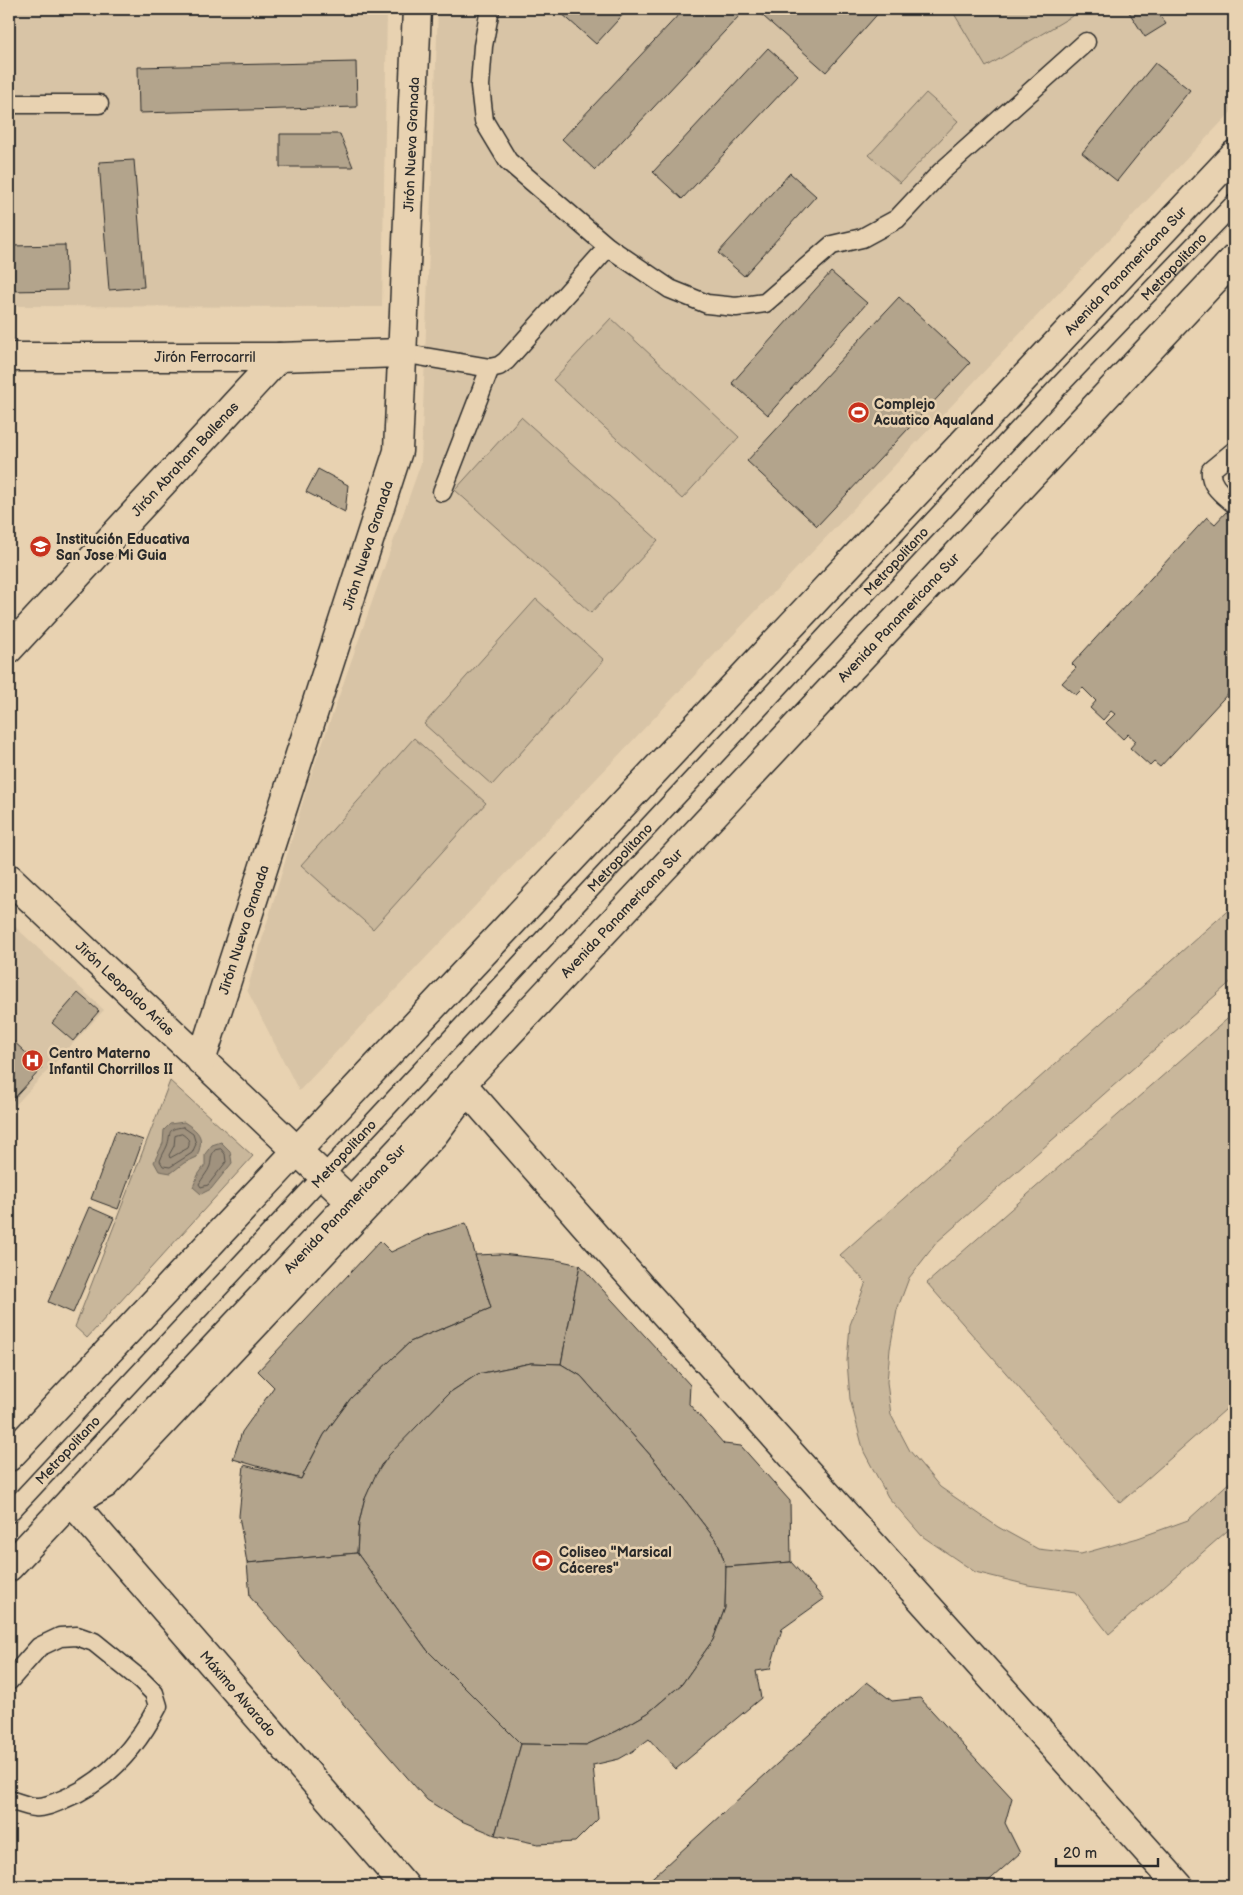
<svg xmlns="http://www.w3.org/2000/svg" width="1243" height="1895" viewBox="0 0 1243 1895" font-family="'Balsamiq Sans',sans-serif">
<rect width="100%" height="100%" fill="#e8d2b1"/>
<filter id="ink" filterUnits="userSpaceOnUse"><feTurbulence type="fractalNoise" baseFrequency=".02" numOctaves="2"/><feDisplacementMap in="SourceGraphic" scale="10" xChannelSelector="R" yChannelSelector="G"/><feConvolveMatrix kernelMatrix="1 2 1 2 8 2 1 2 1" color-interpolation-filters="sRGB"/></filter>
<g filter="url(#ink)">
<g fill="#d8c4a6">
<path d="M9 9H387L382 307 9 306Z"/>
<path d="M438 9H1234V109L299 1091 247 990 309 781 421 463Z"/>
<path d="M9 921 104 1010 9 1112Z"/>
</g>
<g fill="#c9b79b" stroke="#7a7163">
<path d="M958 9H1084L986 67 953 12Z"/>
<path d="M926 93 958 121 900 183 869 155Z"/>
<path d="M611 318 739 437 682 499 553 380Z"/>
<path d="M521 417 658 540 591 613 455 490Z"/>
<path d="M536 599 604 660 492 785 424 724Z"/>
<path d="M414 738 486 803 373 929 301 865Z"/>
<path d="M1234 905V979L937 1242 909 1278 897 1310 890 1349 887 1382 891 1415 910 1451 940 1487 998 1527 1038 1549 1081 1554 1138 1538 1188 1520 1234 1478V1525L1109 1634 1076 1592 1028 1585 975 1572 922 1536 888 1497 864 1452 850 1399 847 1361 850 1325 866 1282 840 1255Z"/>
<path d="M1234 1013V1402L1120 1503 927 1283Z"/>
<path d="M170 1081 253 1156 87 1338 75 1327Z"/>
</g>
<g fill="#a0927e" stroke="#71695d">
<path d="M184 1122C201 1133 204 1137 197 1157L184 1163 171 1173 159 1171 154 1162 163 1143 164 1130 170 1124Z"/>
<path d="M221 1142 230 1151 232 1163 211 1189 201 1194 193 1187 198 1175 205 1165V1154L212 1145Z"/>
</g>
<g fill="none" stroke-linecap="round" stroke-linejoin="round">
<g stroke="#5a544c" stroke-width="1">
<path d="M183 1127 193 1134 196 1144 192 1153 170 1167 163 1166 160 1161C162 1155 165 1151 167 1146 172 1133 165 1129 183 1127Z"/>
<path d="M182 1134C188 1138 191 1141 188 1148L170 1158 169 1155 174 1146 175 1136Z"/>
<path d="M221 1149 225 1154 226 1162 208 1185 201 1187 199 1184C202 1178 208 1172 210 1166 212 1158 210 1156 215 1150Z"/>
</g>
</g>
<g fill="#b3a48c" stroke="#2b2b2b">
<path d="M563 9H628L596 44 560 12Z"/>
<path d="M684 9H731L739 16 595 170 562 139Z"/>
<path d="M755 9H882L826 72Z"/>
<path d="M1127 9H1155L1166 24 1145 37Z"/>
<path d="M768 48 798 75 682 199 653 172Z"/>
<path d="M356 62 357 107 139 113 138 67Z"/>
<path d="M1155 63 1190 90 1117 181 1082 153Z"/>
<path d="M280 134H340L353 167H280Z"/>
<path d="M134 160 144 287 109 290 99 162Z"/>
<path d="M790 173 816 196 744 276 718 253Z"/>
<path d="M65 245 67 290 9 291V246Z"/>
<path d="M831 272 867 303 768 415 732 383Z"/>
<path d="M899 297 970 363 817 526 747 461Z"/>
<path d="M318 469 348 485 345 512 306 492Z"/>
<path d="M1226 512 1234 518V525L1232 528 1234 530V687L1160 767 1154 762 1150 766 1130 748 1136 741 1128 734 1123 739 1106 723 1115 714 1111 711 1103 720 1090 708 1096 701 1083 688 1076 695 1062 683 1076 668 1072 664 1207 517 1215 524Z"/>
<path d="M78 993 99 1011 73 1041 52 1023Z"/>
<path d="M9 1037 42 1068 9 1104Z"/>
<path d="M116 1131 143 1140 118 1209 91 1199Z"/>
<path d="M89 1207 114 1218 73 1313 48 1302Z"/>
<path d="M466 1223 491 1308 410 1342 351 1398 324 1435 301 1479 233 1459 242 1432 274 1387 258 1371 380 1241 391 1252 428 1235Z"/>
<path d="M501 1254 557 1260 580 1265 561 1364 531 1363 478 1374 449 1393 381 1465 364 1501 359 1523 357 1553 247 1563 239 1516 244 1465 301 1479 324 1435 351 1398 410 1342 491 1308 475 1255Z"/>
<path d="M580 1265 690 1385 689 1404 724 1444 741 1446 790 1501 791 1562 726 1567 718 1543 651 1456 581 1376 561 1364Z"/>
<path d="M531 1363 561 1364 581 1376 651 1456 718 1543 726 1567 725 1608 713 1640 682 1684 648 1713 617 1731 586 1745 521 1744 427 1650 357 1553 359 1523 364 1501 375 1476 389 1455 449 1393 478 1374Z"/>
<path d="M357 1553 427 1650 521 1744 495 1835 459 1820 427 1800 250 1597 247 1563Z"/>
<path d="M791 1562 824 1599 782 1629 770 1669 756 1671 761 1698 676 1769 649 1739 633 1751 619 1759 593 1765 598 1819 575 1842 538 1844 495 1835 521 1744 586 1745 617 1731 648 1713 682 1684 713 1640 725 1608 726 1567Z"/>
<path d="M867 1682 892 1701 920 1698 1012 1798 1005 1823 1020 1853 983 1886H643Z"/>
</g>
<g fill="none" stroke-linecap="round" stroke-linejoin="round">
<defs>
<g id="service">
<path d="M490 9 483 46 480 86 484 121 508 161 608 247"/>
<path d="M9 104H99"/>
<path d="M401 353 490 368 499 366 506 361 608 247 670 289 707 304 736 307 765 303 832 245 862 238 897 219 941 172 1086 42"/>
<path d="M1234 451 1211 470C1209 486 1224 495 1234 504"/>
<path d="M442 492 490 368"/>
<path d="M76 1506 108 1488 438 1137 470 1094"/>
<path id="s1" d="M9 1513 1060 385 1234 204"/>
<path d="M9 1681 39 1647 60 1637 77 1636 94 1642 141 1680 154 1693 158 1706C137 1746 107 1782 64 1799 55 1803 45 1808 35 1807 26 1806 17 1802 9 1800"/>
</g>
<g id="minor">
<path id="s2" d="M9 357H279L401 353"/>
<path id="s3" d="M9 649 279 357"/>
<path id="s4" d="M9 878 350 1201"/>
<path id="s5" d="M201 1061 398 451 417 9"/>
<path d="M461 1083 595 1236 1179 1886"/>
<path id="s6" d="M71 1501 405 1886"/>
</g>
<g id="primary">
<path id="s7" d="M9 1457 1234 155"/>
<path id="s8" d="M9 1567 1234 259"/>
</g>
</defs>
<use href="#service" stroke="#2b2b2b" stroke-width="21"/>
<use href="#minor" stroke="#2b2b2b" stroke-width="31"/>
<use href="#primary" stroke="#2b2b2b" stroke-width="31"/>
<use href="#service" stroke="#e8d2b1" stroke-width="18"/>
<use href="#minor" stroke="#e8d2b1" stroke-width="28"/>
<use href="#primary" stroke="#e8d2b1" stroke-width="28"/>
</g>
</g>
<defs>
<symbol id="stadium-disc" viewBox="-11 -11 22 22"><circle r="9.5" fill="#c8321e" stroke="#e8d2b1"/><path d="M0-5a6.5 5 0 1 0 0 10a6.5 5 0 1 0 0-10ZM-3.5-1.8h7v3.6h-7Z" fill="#fff"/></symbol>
<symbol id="school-disc" viewBox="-11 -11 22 22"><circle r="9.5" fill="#c8321e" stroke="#e8d2b1"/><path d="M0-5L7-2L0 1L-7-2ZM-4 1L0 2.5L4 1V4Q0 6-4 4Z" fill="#fff"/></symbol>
<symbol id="hospital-disc" viewBox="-11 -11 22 22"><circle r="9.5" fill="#c8321e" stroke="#e8d2b1"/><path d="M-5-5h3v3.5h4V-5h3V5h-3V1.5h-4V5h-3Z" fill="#fff"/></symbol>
</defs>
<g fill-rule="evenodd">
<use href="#stadium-disc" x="846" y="400" width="25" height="25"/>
<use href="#school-disc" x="28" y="534" width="25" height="25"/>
<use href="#hospital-disc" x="20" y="1048" width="25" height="25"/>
<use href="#stadium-disc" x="530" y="1548" width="25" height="25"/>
</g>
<g text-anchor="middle" stroke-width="5" stroke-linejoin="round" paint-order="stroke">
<g font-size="14" fill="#2b2b2b" stroke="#e8d2b1">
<text dy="5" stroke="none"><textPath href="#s5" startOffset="948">Jirón Nueva Granada</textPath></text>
<text dy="5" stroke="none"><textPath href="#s1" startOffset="1706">Metropolitano</textPath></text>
<text dy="5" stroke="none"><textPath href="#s7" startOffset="1629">Avenida Panamericana Sur</textPath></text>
<text dy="5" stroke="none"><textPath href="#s2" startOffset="196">Jirón Ferrocarril</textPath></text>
<text dy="5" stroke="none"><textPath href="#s3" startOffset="259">Jirón Abraham Ballenas</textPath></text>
<text dy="5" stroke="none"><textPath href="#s5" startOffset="542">Jirón Nueva Granada</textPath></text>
<text dy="5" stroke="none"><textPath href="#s1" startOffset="1301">Metropolitano</textPath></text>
<text dy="5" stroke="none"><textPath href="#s8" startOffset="1301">Avenida Panamericana Sur</textPath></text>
<text dy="5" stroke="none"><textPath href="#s1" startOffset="896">Metropolitano</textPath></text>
<text dy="5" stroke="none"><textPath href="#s8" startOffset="896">Avenida Panamericana Sur</textPath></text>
<text dy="5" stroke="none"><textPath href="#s5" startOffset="138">Jirón Nueva Granada</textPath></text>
<text dy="5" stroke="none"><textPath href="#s4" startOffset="160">Jirón Leopoldo Arias</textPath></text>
<text dy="5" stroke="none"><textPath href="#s1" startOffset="491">Metropolitano</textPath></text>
<text dy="5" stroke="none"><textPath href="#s8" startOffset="491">Avenida Panamericana Sur</textPath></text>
<text dy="5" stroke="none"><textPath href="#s1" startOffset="86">Metropolitano</textPath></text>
<text dy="5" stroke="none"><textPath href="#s6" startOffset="255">Máximo Alvarado</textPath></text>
</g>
<g font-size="14" font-weight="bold" fill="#2b2b2b" stroke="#e8d2b1" text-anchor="start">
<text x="874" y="409">Complejo<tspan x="874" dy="16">Acuatico Aqualand</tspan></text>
<text x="56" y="544">Institución Educativa<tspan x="56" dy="16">San Jose Mi Guia</tspan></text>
<text x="49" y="1058">Centro Materno<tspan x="49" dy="16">Infantil Chorrillos II</tspan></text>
<text x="559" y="1557">Coliseo "Marsical<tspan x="559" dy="16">Cáceres"</tspan></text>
</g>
</g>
<rect width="1243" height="1895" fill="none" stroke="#e8d2b1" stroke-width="30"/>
<rect x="15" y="15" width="1213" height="1865" fill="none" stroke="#2b2b2b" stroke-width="2" filter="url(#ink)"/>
<path d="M1056 1858v8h102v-8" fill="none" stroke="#2b2b2b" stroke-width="2.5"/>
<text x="1063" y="1858" font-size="15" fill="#2b2b2b" stroke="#e8d2b1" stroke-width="4" paint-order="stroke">20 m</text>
</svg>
